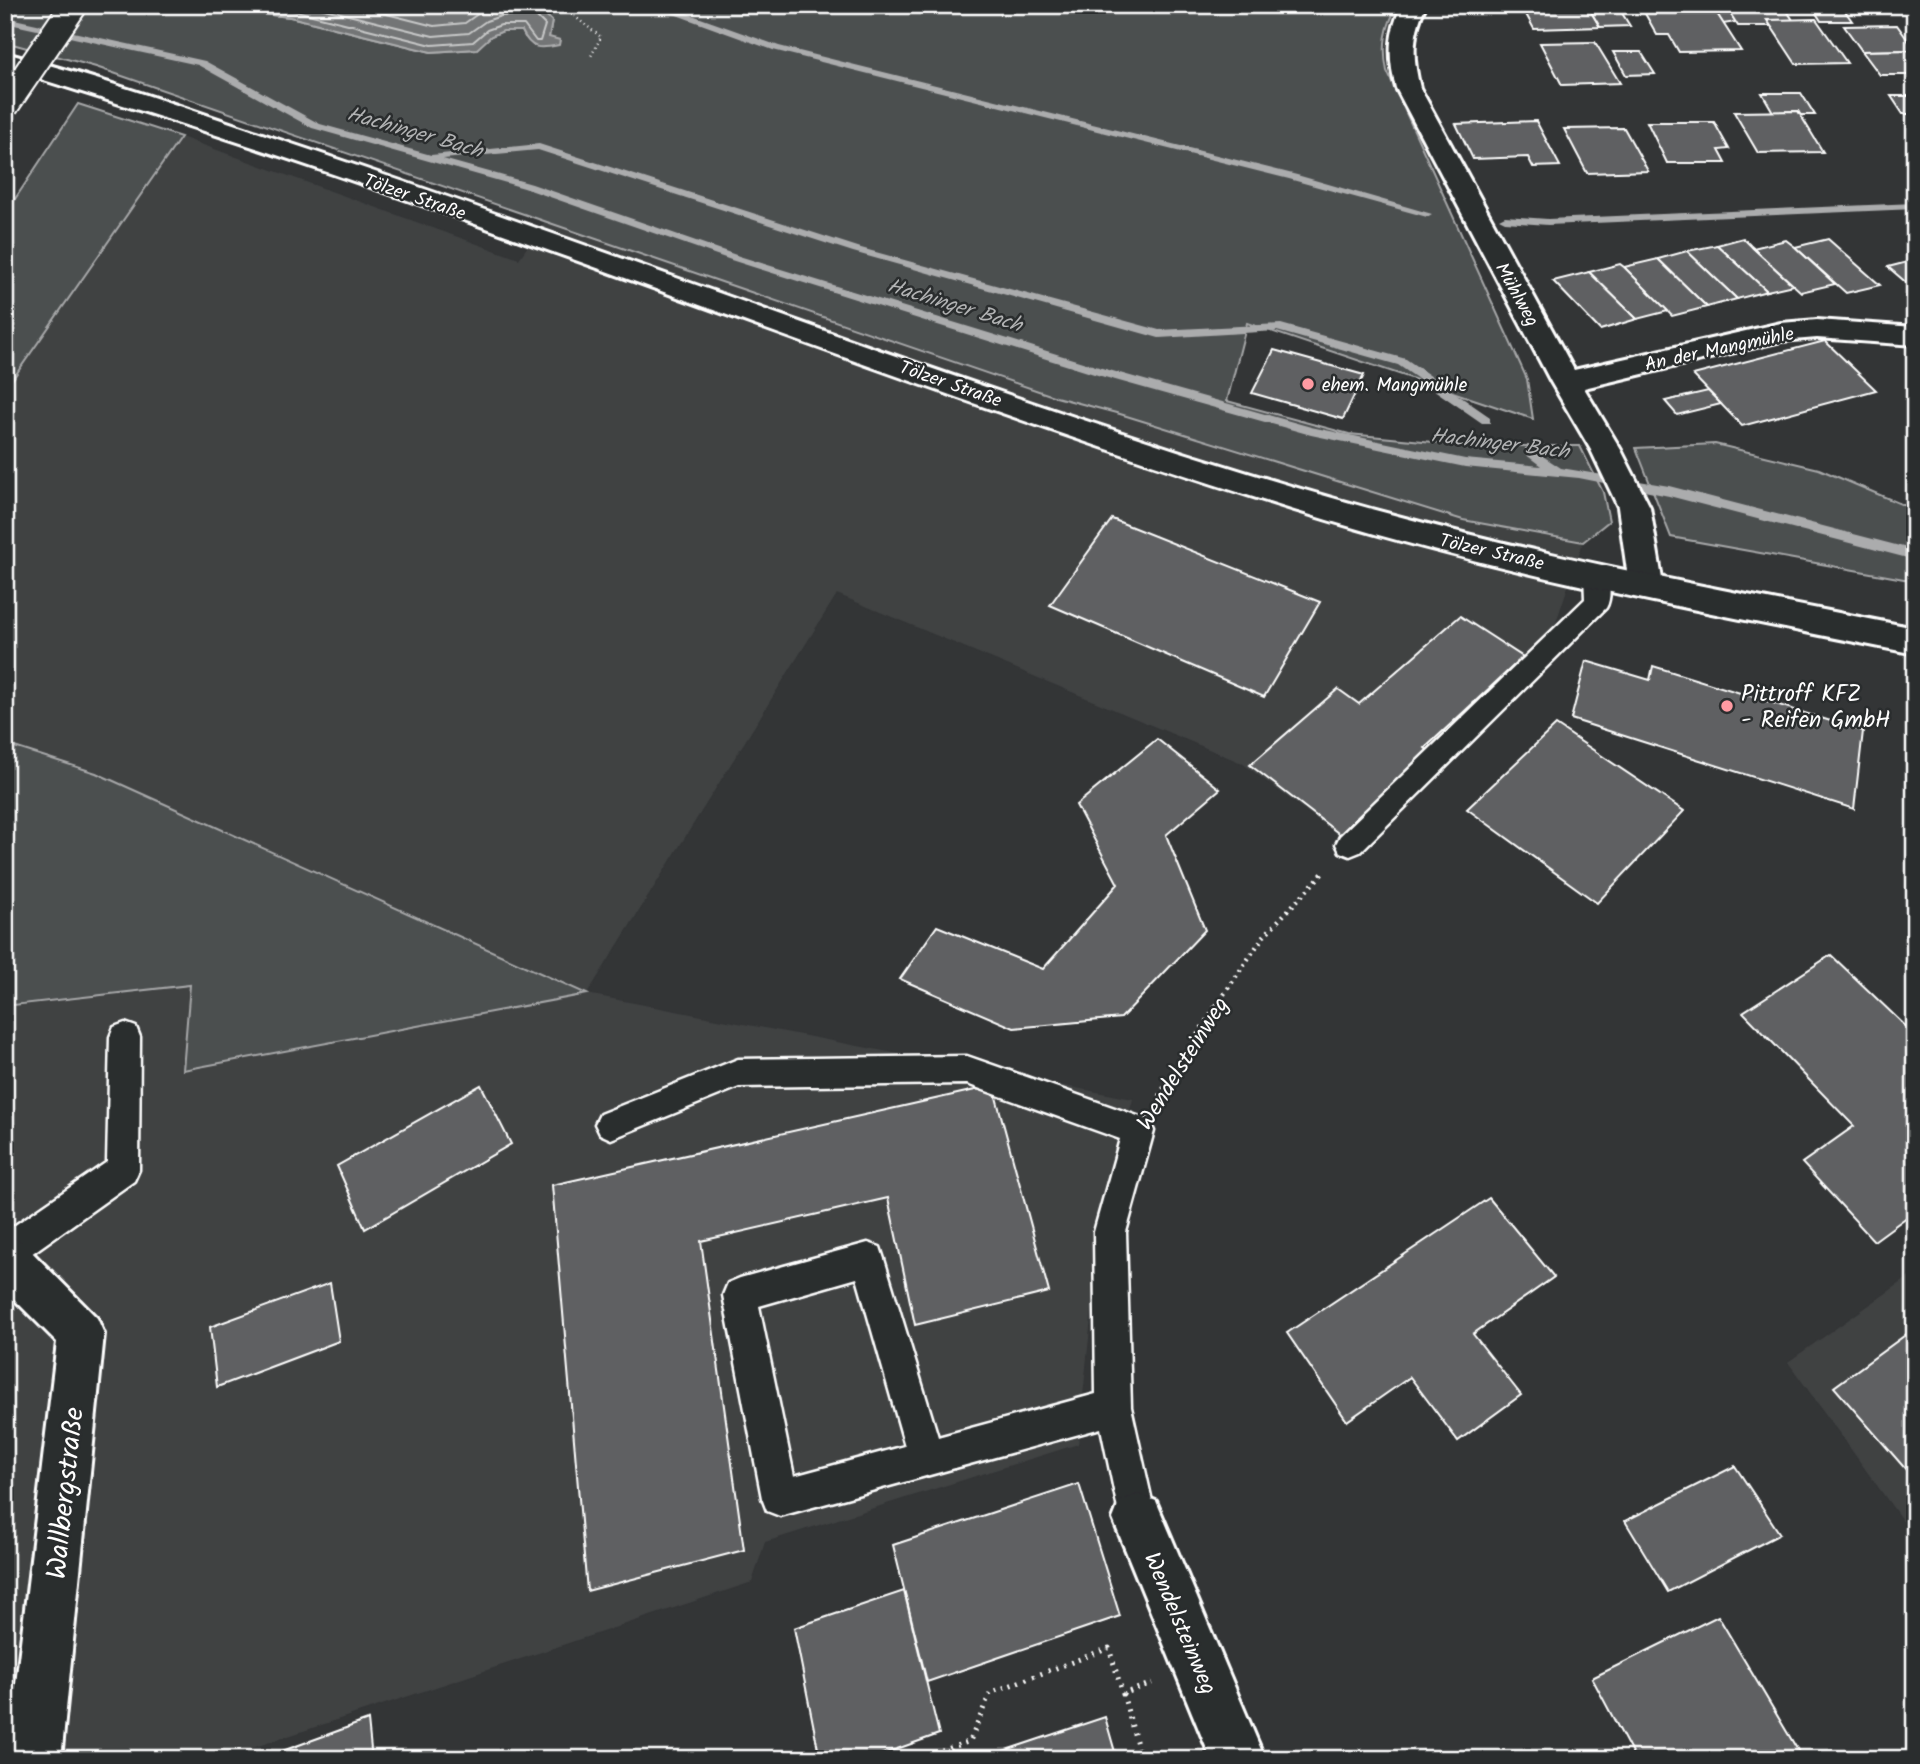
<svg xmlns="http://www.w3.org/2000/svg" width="1920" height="1764" viewBox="0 0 1920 1764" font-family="Kalam,sans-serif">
<rect width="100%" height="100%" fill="#333536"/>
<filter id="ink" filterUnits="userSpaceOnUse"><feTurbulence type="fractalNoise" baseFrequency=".0143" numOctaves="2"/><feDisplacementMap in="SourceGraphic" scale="14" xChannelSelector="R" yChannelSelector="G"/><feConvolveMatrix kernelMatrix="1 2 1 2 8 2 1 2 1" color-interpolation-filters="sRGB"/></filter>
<g filter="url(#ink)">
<g fill="#404243">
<path d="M181 137 519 259 545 221 1056 397 1120 414 1463 520 1583 542 1553 631 1342 838 1242 763 837 594 587 994 1133 1099 1102 1212 1078 1444 765 1542 752 1582 219 1759H5V1006L190 985 184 1070 586 994 96 773 5 744V390Z"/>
<path d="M1915 1273V1538L1788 1362Z"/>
</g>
<g fill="#4c4f50" stroke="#a6a7a8" stroke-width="2">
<path d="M5 5H178L290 17 431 52 476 49 491 36 503 31H522L525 37H549L552 21 535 5H1398C1385 27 1382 46 1387 71L1527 379 1533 419 1247 323 1227 401 1349 434 1476 446H1580L1603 492 1609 521 1583 542 1463 520 1120 414 1056 397 96 67 5 42Z"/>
<path d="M78 104 181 137 5 390V214Z"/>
<path d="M1715 444 1819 469 1915 510V581L1671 537 1636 448Z"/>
<path d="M5 744 96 773 587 994 183 1070 190 985 5 1006Z"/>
</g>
<path fill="#737576" stroke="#abacad" stroke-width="2" d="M178 5H535L552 21 549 37 560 40 559 45C539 49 531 50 522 31H503L491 36 477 49 431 52 290 17Z"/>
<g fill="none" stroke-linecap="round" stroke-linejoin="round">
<g stroke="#c7c8c8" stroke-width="2">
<path d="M245 5 292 10 432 45 473 42 487 30 501 25H524L536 41H540L545 25 532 12 531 5"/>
<path d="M308 5 433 36 469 33 486 21 501 16 520 15 522 5"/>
<path d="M351 5 434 26 465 23 479 13 502 5"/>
</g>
<g fill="#abacad" fill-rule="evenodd">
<path d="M649 5H664L779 46 1297 175 1432 214 1427 217 1289 179 773 50Z"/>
<path d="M5 17 205 61 320 124 431 155 539 144 861 248 1159 330 1281 324 1406 359 1490 417V423H1482L1398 365 1277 331 1159 338 853 252 538 150 443 159 532 184 739 256 1102 368 1311 427 1465 459 1541 466 1525 454V448L1529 447 1561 468 1669 486 1915 550V560L1669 496 1579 478 1465 467 1311 435 1094 374 731 260 524 188 312 128 198 65 5 23Z"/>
<path d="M1915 203V209L1548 225 1505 222 1499 219 1505 216 1548 219Z"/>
</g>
</g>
<g fill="#5f6162" stroke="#fff" stroke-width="2">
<path d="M1521 5H1587L1600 27 1534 29Z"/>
<path d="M1587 5H1617L1630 26 1600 27Z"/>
<path d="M1687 5H1725L1736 22 1723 24 1714 9H1687Z"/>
<path d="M1725 5H1783L1793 20H1767L1771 26H1738Z"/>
<path d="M1811 5H1841L1852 21H1821Z"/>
<path d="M1714 9 1741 51 1679 52 1669 35H1657L1643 10Z"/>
<path d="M1816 19 1847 63 1796 64 1767 20Z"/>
<path d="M1897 25 1915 50 1862 51 1844 26Z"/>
<path d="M1595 42 1620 83 1562 85 1540 43Z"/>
<path d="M1915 50V75H1880L1862 51Z"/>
<path d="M1613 52H1641L1655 74 1626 75Z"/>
<path d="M1762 93H1801L1815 115H1800L1798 111 1773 112Z"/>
<path d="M1891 96H1915V114H1903Z"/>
<path d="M1798 111 1823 152 1758 153 1734 112Z"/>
<path d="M1536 121 1560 166 1533 167 1528 157 1473 159 1456 124Z"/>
<path d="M1647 122H1714L1729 149 1719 150 1726 163H1667Z"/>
<path d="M1624 128 1648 171 1587 173 1564 129Z"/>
<path d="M1743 238 1753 248 1793 285 1767 291 1717 245Z"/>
<path d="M1828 239 1880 285 1846 293 1795 247Z"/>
<path d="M1786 240 1795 247 1835 284 1801 292 1753 248Z"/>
<path d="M1717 245 1767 291 1737 299 1687 251Z"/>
<path d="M1687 251 1737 299 1707 307 1658 259Z"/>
<path d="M1658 259 1707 307 1672 316 1624 267Z"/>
<path d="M1915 260V290L1888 267Z"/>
<path d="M1620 264 1624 267 1668 311 1637 319 1589 272Z"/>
<path d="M1589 272 1637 319 1600 330 1553 281Z"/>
<path d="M1825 341 1876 390 1742 426 1693 375Z"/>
<path d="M1274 350 1364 375 1343 419 1252 393Z"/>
<path d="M1708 391 1721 404 1677 415 1665 401Z"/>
<path d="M1112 519 1320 602 1264 697 1050 605Z"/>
<path d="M1460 616 1523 657 1425 748 1431 753 1342 836 1250 765 1338 689 1359 704Z"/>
<path d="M1586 661 1650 680 1653 666 1863 731 1854 809 1571 719Z"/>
<path d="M1556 725 1684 811 1597 903 1467 809Z"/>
<path d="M1157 739 1220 789 1166 835 1205 930 1121 1018 1014 1028 900 979 937 926 1043 969 1118 884 1076 805Z"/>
<path d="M1831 955 1915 1035V1211L1874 1241 1802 1163 1854 1126 1743 1012Z"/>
<path d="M481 1085 511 1144 365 1229 337 1166Z"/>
<path d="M993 1086 1049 1292 915 1325 888 1198 701 1241 744 1550 587 1591 552 1185Z"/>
<path d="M1489 1198 1554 1277 1473 1334 1521 1395 1458 1441 1410 1377 1347 1421 1287 1333Z"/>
<path d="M330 1283 339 1341 217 1387 210 1327Z"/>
<path d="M1915 1328V1480L1834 1387Z"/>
<path d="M1735 1466 1780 1534 1668 1592 1625 1521Z"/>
<path d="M1079 1484 1120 1616 927 1682 893 1545Z"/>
<path d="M904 1591 939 1734 869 1759H820L794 1628Z"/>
<path d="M1718 1616 1803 1759H1635L1592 1678Z"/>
<path d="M1105 1717 1117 1759H985V1757Z"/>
<path d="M368 1720 372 1759H263V1758Z"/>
</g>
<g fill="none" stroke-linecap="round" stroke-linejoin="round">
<defs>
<g id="service">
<path d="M1596 565 1605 568C1610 578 1612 598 1606 608L1360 852 1350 856 1340 852 1336 844 1340 836 1585 599 1584 574 1587 568Z"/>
<path d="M125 1023 136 1027 140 1037 139 1170 134 1181 17 1264 5 1268V1232L107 1162 110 1037 114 1027Z"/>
<path d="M967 1056 1149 1120 1154 1131 1126 1232 1131 1407 1156 1519 1151 1532 1138 1537 1125 1532 1120 1519 1101 1428 780 1516 767 1511 762 1498 723 1295 728 1283 740 1278 868 1243 880 1247 884 1259 938 1437 1096 1394 1094 1232 1120 1139 967 1084 739 1087 611 1139 600 1134 595 1124 600 1114 738 1059ZM857 1278 905 1446 794 1476 759 1306Z"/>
</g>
<g id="minor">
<path d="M1402 5H1426C1412 34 1412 57 1420 88L1574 370 1781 323 1817 320 1915 327V345L1817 338 1781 341 1584 388 1621 450 1650 507 1663 585 1658 594 1646 597 1634 594 1629 585 1618 507 1591 450 1551 382 1396 88C1388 57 1388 34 1402 5Z"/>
<path d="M5 1235 21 1241 97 1318 104 1334 61 1759H7L57 1342 5 1290Z"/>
<path d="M1138 1494 1156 1501 1265 1759H1211L1113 1519 1120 1501Z"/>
</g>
<path id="secondary" d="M5 53C102 78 197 112 292 144 533 224 771 314 1012 396 1142 440 1272 483 1405 518 1573 563 1744 594 1915 628V654C1718 614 1519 578 1327 520 990 417 663 288 330 173 223 136 114 102 5 68Z"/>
</defs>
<use href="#service" stroke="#fff" stroke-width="5"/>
<use href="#minor" stroke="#fff" stroke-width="6"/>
<use href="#secondary" stroke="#fff" stroke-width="6"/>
<path stroke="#fff" stroke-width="2.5" stroke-dasharray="1 3.5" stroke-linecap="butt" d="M560 5 601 37 590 58"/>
<path stroke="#fff" stroke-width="4.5" stroke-dasharray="2 5" stroke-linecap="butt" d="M1216 1006 1263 937 1323 873"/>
<g stroke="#fff" stroke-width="5" stroke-dasharray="2 6" stroke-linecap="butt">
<path d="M1159 1096 1217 1004"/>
<path d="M1123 1694 1141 1759"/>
<path d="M919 1759 970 1741 990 1693 1109 1648 1123 1694 1152 1683"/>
</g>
<use href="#service" fill="#2a2d2e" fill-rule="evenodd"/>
<use href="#minor" fill="#2a2d2e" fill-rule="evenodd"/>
<use href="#secondary" fill="#2a2d2e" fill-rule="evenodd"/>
<defs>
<path id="motorway-bridge" d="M5 106 74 5"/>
</defs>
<use href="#motorway-bridge" stroke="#fff" stroke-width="30" stroke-linecap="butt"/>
<use href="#motorway-bridge" stroke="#2a2d2e" stroke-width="26"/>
</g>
</g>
<g fill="#ff9aa2" stroke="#2a2d2e" stroke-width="2.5">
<circle cx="1308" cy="384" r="7"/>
<circle cx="1727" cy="706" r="7"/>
</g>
<g text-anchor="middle" stroke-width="5" stroke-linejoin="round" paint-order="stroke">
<g font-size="19" fill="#fff" stroke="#2a2d2e">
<text transform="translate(415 196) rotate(19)" y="7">Tölzer Straße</text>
<text transform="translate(1518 294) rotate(61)" y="7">Mühlweg</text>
<text transform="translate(1719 348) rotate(-12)" y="7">An der Mangmühle</text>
<text transform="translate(951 383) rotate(19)" y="7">Tölzer Straße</text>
<text transform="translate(1492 551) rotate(13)" y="7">Tölzer Straße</text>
</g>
<g font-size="19" fill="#fff" stroke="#2a2d2e" text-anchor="start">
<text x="1322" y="391">ehem. Mangmühle</text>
</g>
<g font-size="21" font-style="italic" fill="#b2b3b4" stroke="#2a2d2e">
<text transform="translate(415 132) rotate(16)" y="7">Hachinger Bach</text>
<text transform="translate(955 305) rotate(17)" y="7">Hachinger Bach</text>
<text transform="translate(1500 443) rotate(7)" y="7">Hachinger Bach</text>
</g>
<g font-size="23" fill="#fff" stroke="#2a2d2e" text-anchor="start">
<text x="1741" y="701">Pittroff KFZ<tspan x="1741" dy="26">- Reifen GmbH</tspan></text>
</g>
<g font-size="23" fill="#fff" stroke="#2a2d2e">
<text transform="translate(1182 1063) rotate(-58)" y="8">Wendelsteinweg</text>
<text transform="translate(1181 1623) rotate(67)" y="8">Wendelsteinweg</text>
</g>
<g font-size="28" fill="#fff" stroke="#2a2d2e">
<text transform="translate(64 1493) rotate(-84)" y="10">Wallbergstraße</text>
</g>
</g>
<rect width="1920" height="1764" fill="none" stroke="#2a2d2e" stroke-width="28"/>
<rect x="14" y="14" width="1892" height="1736" fill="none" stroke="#fff" stroke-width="2.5" filter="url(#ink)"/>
</svg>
